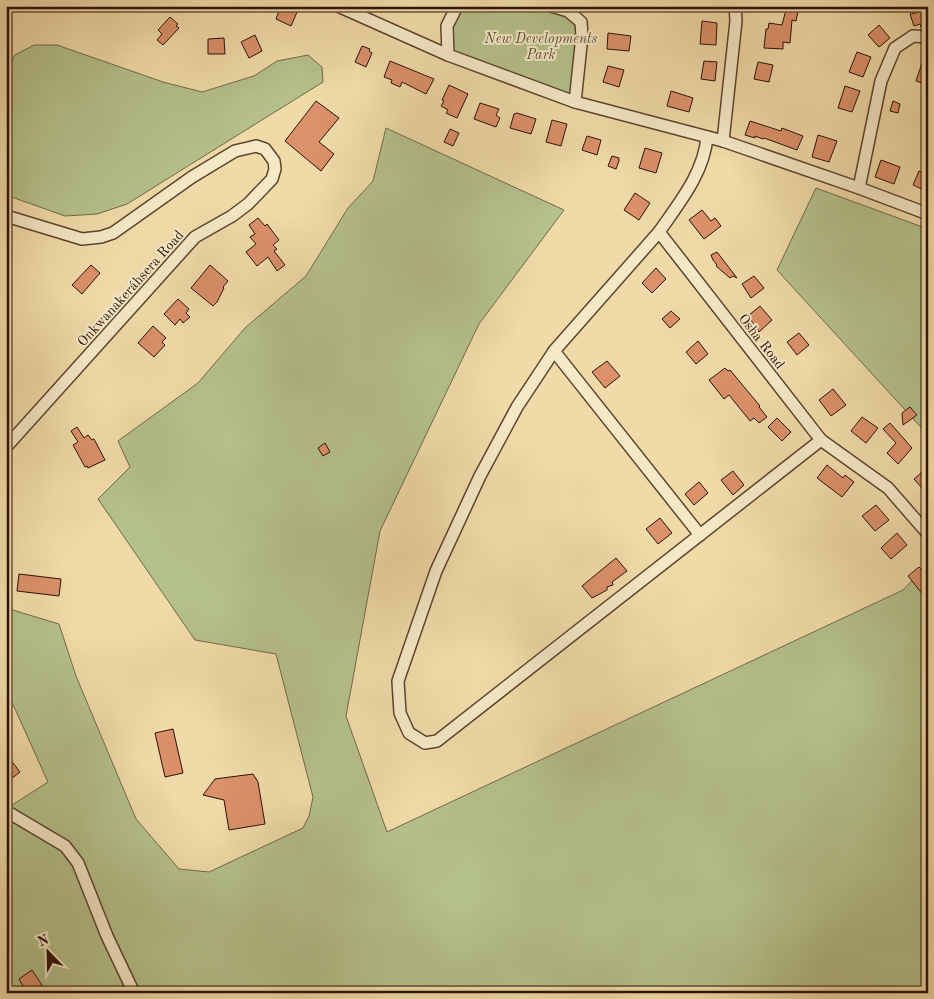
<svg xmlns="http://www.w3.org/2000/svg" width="934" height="999" viewBox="0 0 934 999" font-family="'Old Standard TT',serif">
<rect width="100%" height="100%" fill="#f0dba8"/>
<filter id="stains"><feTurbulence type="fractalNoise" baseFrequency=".004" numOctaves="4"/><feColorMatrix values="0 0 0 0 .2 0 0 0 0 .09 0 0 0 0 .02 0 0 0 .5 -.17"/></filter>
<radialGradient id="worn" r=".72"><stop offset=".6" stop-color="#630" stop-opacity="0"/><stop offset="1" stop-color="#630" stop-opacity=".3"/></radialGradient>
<g fill="#b5c18b" stroke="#706948">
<path d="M457 6H551L581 22 575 102 448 55 447 26Z"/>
<path d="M34 45H57L163 82 202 92 254 76 277 61 308 55 322 67 323 82 127 204 97 214 65 216 6 195V72L15 55Z"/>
<path d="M386 128 564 210 479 324 380 531 346 716 387 832 903 590 928 564V993H6V809L48 782 6 689V608L59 624 76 676 136 819 179 869 209 872 303 828 309 816 313 797 276 654 195 640 98 499 130 467 118 441 198 383 245 328 306 276 348 208 373 181Z"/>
<path d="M816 188 928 229V435L777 270Z"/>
</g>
<g fill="#db916a" stroke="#2c1105">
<path d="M281 6H290L298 10 291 26 276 19Z"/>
<path d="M787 6H793L792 10 798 11 796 21 792 20 790 43 783 42V49L764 48 766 29H768L769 23 782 25Z"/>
<path d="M928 10V24L921 27 920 24 914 26 910 14Z"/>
<path d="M170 17 178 24 176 26 179 28 163 45 157 40 162 34 158 30Z"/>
<path d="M702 21 717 23 716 45 700 44Z"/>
<path d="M879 25 890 38 879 47 868 35Z"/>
<path d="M608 33 631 36 629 51 607 49Z"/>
<path d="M255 35 262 51 249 58 241 42Z"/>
<path d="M224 38 225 54H208V39Z"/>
<path d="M362 46 370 49 369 51 372 53 366 67 355 62Z"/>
<path d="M926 51H928V85L916 81Z"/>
<path d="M857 52 871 57 863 77 849 72Z"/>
<path d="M390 61 434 79 426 94 402 82 400 87 391 83 392 80 384 77Z"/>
<path d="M704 61 717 62 715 81 701 79Z"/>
<path d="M758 62 773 65 769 82 754 79Z"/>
<path d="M608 66 624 70 619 87 603 82Z"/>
<path d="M449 85 468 94 457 118 446 113 448 110 441 106 444 101 442 100Z"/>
<path d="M845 86 860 91 852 112 838 108Z"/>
<path d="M671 91 693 98 689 112 667 106Z"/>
<path d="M316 101 339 118 319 142 334 154 321 171 285 141Z"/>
<path d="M893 101 900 104 898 113 890 111Z"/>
<path d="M480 103 499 109 496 115 500 118 496 127 474 119Z"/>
<path d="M517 113 536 119 531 134 510 128 514 114Z"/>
<path d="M552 120 567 124 561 146 546 142Z"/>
<path d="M750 121 781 131 782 128 803 136 797 150 764 138 763 139 755 136V138L745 135Z"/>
<path d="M450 129 459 133 453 146 444 142Z"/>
<path d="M818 135 837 141 829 162 812 157Z"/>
<path d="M587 136 601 140 597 155 582 150Z"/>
<path d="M645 148 662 153 656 173 639 168Z"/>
<path d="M612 156 619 158V161L616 169 608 166Z"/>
<path d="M881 160 900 167 894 184 875 177Z"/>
<path d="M919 171 928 175V192L913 185Z"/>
<path d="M635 193 650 203 639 220 624 210Z"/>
<path d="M702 210 711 221 715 218 721 226 704 239 689 220Z"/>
<path d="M258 218 265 226 267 224 279 240 273 245 277 249 274 251 285 265 277 271 268 257 257 266 246 252 256 244 250 237 255 234 249 225Z"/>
<path d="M717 252 737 278 733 276 730 278 716 266 717 265 713 260 711 255Z"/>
<path d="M91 265 100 273 82 294 72 285Z"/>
<path d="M210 265 228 281 223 287 224 288 217 302 213 306 191 288Z"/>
<path d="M656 268 666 279 652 293 642 283Z"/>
<path d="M754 276 764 288 751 298 742 284Z"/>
<path d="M178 299 189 309 186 313 190 317 183 323 180 319 175 325 164 314Z"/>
<path d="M760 306 772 320 759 332 748 316Z"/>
<path d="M671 311 680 319 670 328 662 319Z"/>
<path d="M153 326 166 338 162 342 165 345 154 357 138 343Z"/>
<path d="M799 333 809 345 797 355 787 342Z"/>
<path d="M698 341 708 354 696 364 686 352Z"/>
<path d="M607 361 620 376 605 388 592 372Z"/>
<path d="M725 368 728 371 730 370 760 406 759 407 767 417 759 423 754 418 750 421 729 395 724 399 709 380Z"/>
<path d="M833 389 846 405 831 416 819 400Z"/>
<path d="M910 407 917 415 903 425 902 413Z"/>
<path d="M862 417 878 428 866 443 851 431Z"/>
<path d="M777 418 791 432 782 441 768 427Z"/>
<path d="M890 423 912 448 898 464 887 453 896 443 883 429Z"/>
<path d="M77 427 84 438 88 435 92 440 94 439 105 460 88 468 87 466 85 467 73 445 78 442 71 431Z"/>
<path d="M325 443 330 452 323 456 318 448Z"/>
<path d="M827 465 843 478 845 475 854 482 842 497 817 478Z"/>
<path d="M928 467V495L914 479Z"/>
<path d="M733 471 744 485 733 495 721 480Z"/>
<path d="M699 482 708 493 694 505 685 494Z"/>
<path d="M876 505 889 520 875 531 862 516Z"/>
<path d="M660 518 672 533 658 544 646 529Z"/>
<path d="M897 533 907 545 891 559 881 548Z"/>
<path d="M616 558 627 571 612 582 613 585 607 587V590L592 598 582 586Z"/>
<path d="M919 567 925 573 924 574 928 579V601L908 576Z"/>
<path d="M19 574 61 579 59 596 17 591Z"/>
<path d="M173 729 183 773 165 777 155 733Z"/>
<path d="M6 754 20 772 6 783Z"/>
<path d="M253 774 258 782 265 824 229 830 224 800 203 795 215 779Z"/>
<path d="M32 970 42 985 29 993 26 987 24 988 19 979Z"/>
</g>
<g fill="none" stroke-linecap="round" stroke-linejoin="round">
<defs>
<g id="minor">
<path d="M338 6 448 55 575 102 723 141 859 188 928 214"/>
<path d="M551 6 568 11 581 22 582 36 575 102"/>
<path d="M448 55 447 26 457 6"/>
<path d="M707 137C704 173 679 203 659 232L821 440 888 488 928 534"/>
<path d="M723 141 736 21 735 6"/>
<path d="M859 188 881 81 895 48 913 36 928 37"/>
<path d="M6 216 82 239 101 237 113 233 192 177 235 151 256 146 265 149 274 161 275 169 272 179 248 204 232 216 195 237 6 447"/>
<path d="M659 232 554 351 517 407 480 476 436 571 398 681 400 713 409 733 425 743 437 741 821 440"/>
<path d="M554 351 700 535"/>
<path d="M6 811 65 846 78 863 107 936 134 993"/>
</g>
</defs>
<use href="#minor" stroke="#5d442e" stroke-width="14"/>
<use href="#minor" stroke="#f5e8c6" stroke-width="11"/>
</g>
<g text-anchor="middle" stroke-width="4" stroke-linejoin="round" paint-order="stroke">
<g font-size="14" font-style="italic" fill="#5c4f34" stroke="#f5e8c6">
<text x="541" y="43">New Developments<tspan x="541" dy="16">Park</tspan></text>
</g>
<g font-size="14" fill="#2c1105" stroke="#f5e8c6">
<text transform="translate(130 288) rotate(-48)" y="5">Onkwanakeráhsera Road</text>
<text transform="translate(762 341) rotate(52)" y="5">Osha Road</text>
</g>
</g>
<rect width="934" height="999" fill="none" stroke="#f0dba8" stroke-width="25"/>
<rect x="8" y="8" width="919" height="984" fill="none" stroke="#2c1105" stroke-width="2.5"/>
<rect x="12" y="12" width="909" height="974" fill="none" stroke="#2c1105"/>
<g transform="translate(48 952) rotate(337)" stroke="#f5e8c6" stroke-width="4" paint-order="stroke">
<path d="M0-4L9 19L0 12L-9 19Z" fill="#2c1105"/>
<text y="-8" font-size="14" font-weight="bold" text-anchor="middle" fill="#2c1105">N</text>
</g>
<rect width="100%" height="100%" filter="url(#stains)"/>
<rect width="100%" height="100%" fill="url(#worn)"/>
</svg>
